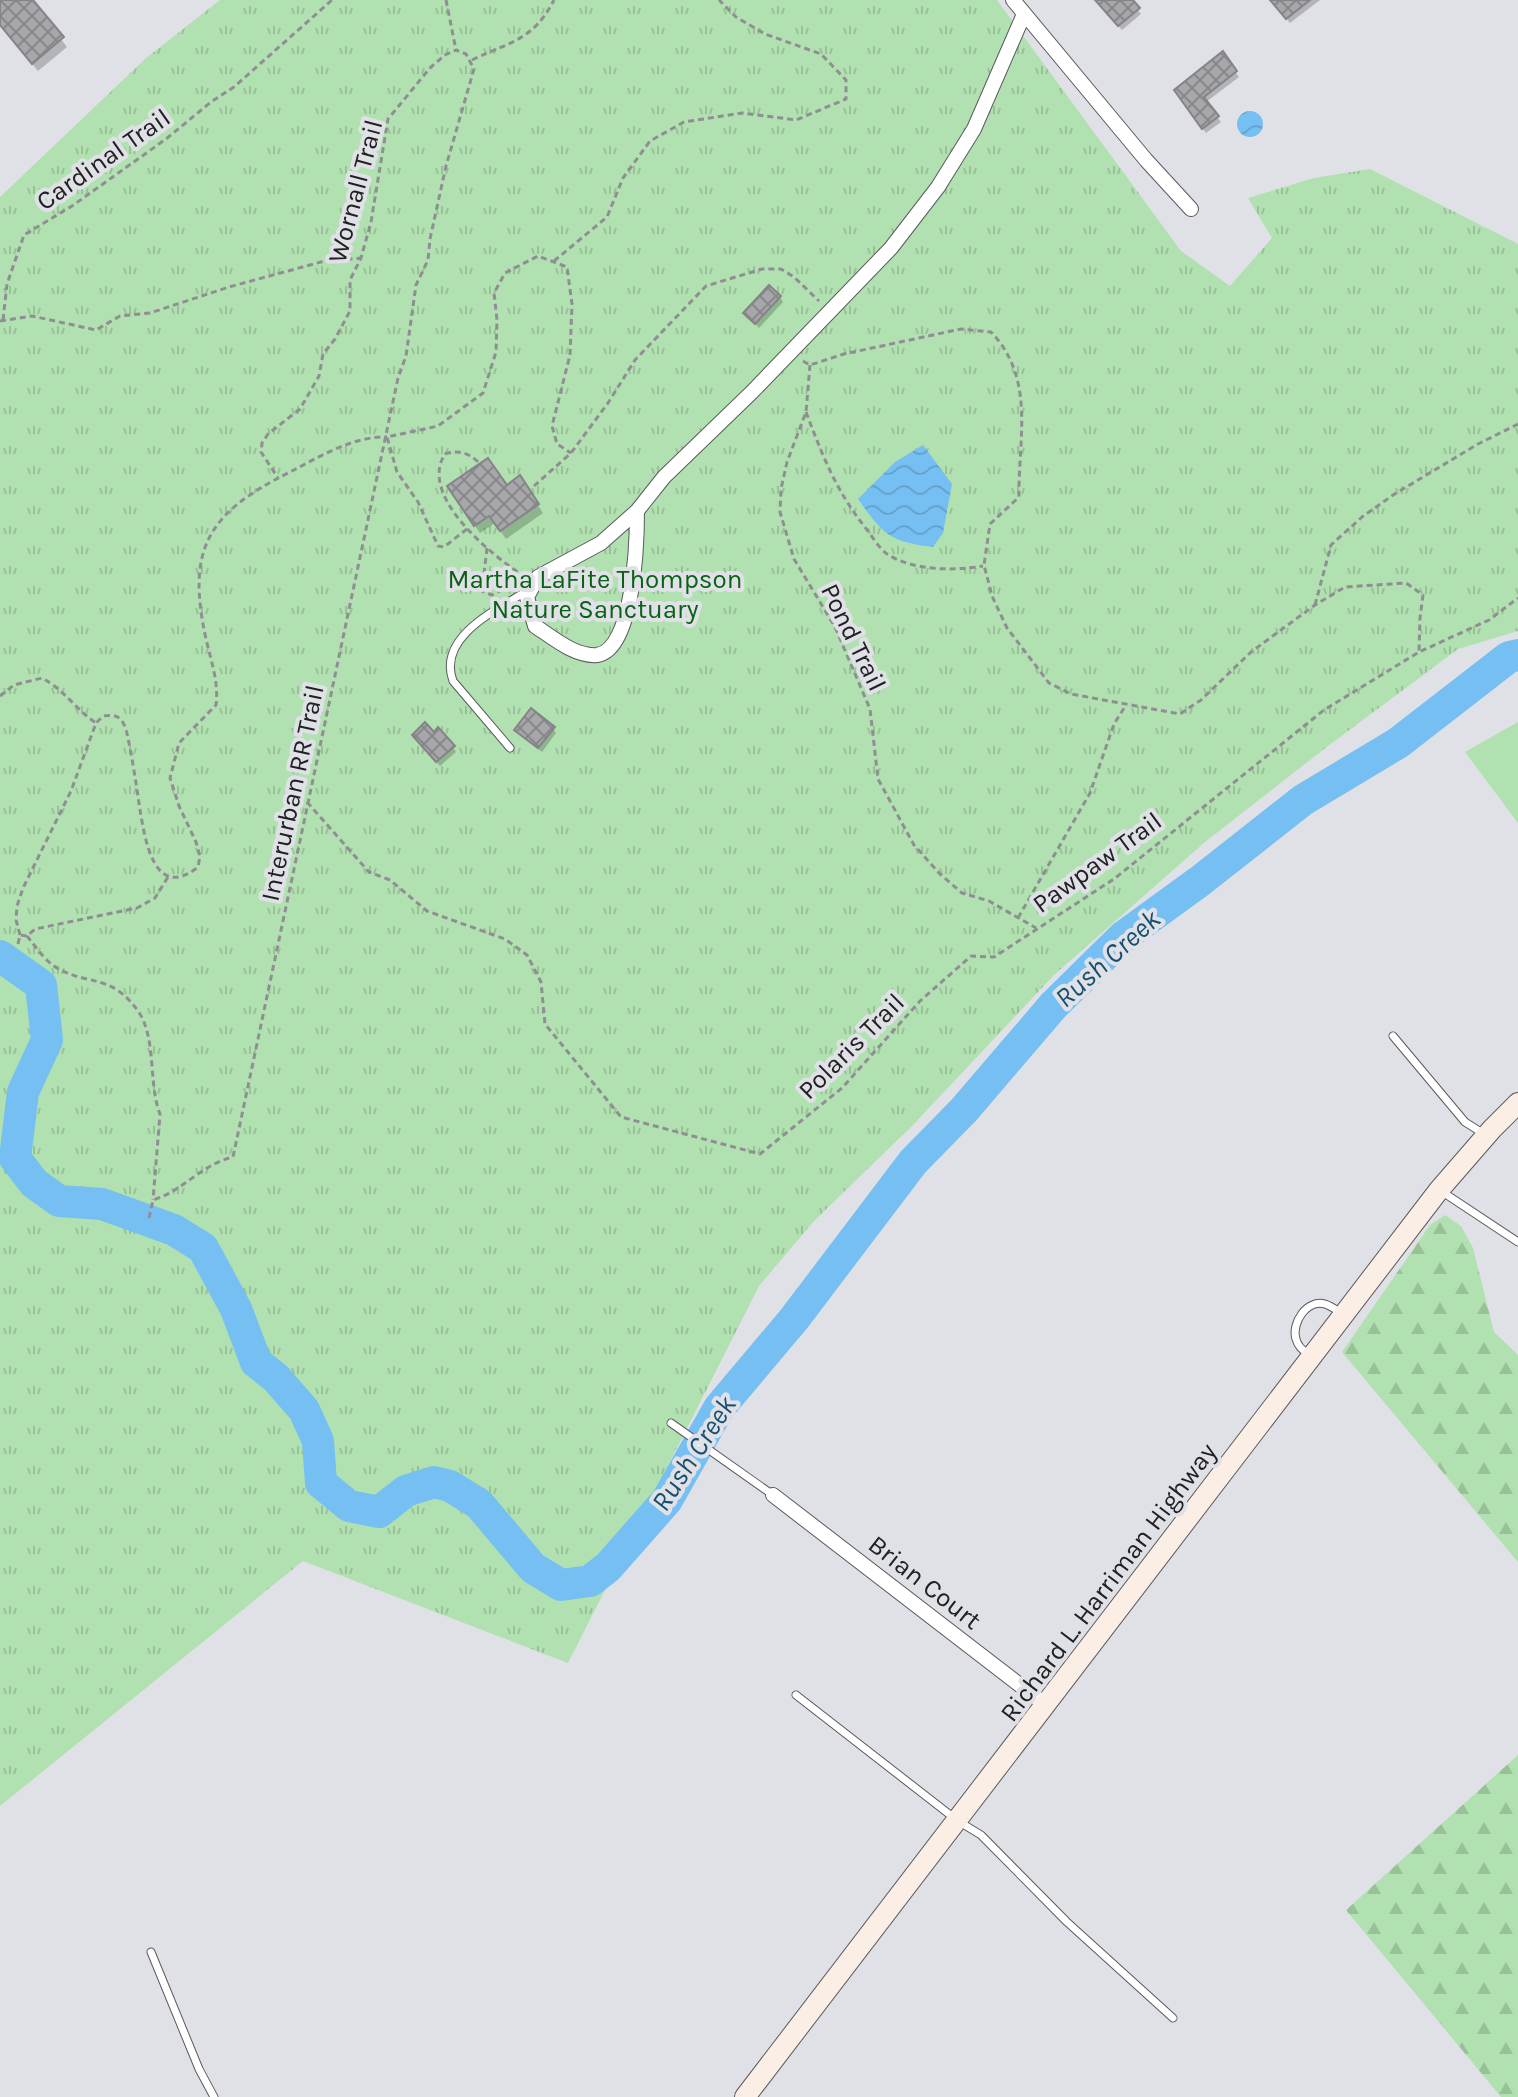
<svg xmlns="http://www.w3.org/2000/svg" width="1518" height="2097" viewBox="0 0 1518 2097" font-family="Karla,sans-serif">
<defs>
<pattern id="forest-firs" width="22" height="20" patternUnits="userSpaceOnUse" patternTransform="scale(2)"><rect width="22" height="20" fill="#b1e1b0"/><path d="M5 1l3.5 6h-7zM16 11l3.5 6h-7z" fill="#98c197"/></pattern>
<pattern id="park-tufts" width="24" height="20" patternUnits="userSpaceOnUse" patternTransform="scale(2)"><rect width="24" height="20" fill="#b1e1b0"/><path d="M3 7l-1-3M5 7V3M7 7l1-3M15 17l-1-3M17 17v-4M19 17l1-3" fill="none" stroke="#98c197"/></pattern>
<pattern id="water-waves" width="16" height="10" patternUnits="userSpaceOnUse" patternTransform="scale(2)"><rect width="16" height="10" fill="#75bff2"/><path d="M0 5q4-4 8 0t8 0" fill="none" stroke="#65a4cf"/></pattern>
<pattern id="building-cross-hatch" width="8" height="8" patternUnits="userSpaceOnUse" patternTransform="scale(2)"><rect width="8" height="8" fill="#a7a6aa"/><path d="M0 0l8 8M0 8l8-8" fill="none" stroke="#88878a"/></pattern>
</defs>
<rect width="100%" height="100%" fill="#e0e1e6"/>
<path fill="#b1e1b0" d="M1518 722V823L1465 752Z"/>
<g fill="url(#forest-firs)">
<path d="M1445 1215 1461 1226 1473 1248 1494 1332 1518 1355V1562L1342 1352 1430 1225Z"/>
<path d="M1518 1755V2097H1501L1346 1910Z"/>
</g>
<path fill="url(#park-tufts)" d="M220 0H997L1181 251 1230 286 1272 238 1248 198 1314 178 1370 169 1518 244V631L1458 649 1328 746 1205 842 1054 975 912 1126 814 1221 759 1286 568 1663 303 1561 0 1806V197L145 59Z"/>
<g fill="url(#water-waves)">
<circle cx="1250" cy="124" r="13"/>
<path d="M923 445 952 484 943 533 933 547C889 542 883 534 858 499L895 462Z"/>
</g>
<g fill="#0003">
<path d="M0 0H31L67 47 38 71 0 25Z"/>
<path d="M1096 0H1130L1141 14 1122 30Z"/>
<path d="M1272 0H1320L1290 23Z"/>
<path d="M1222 54 1239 77 1206 102 1221 122 1206 133 1179 95Z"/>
<path d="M780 297 783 302 759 328 746 313Z"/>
<path d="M520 478 543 513 506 539 495 523 480 533 454 495 506 487Z"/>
<path d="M553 728 556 733 542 752 517 730Z"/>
<path d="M417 740 453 747 456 752 440 766Z"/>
</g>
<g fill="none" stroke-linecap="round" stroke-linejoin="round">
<path stroke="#75bff2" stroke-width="32" d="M0 956 41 985 47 1040 23 1092 15 1158 34 1183 59 1201 102 1204 174 1230 203 1248 236 1309 256 1362 276 1378 304 1410 318 1441 321 1483 349 1506 379 1512 406 1491 434 1482 450 1486 479 1504 533 1568 561 1585 590 1581 608 1567 667 1500 719 1408 794 1319 913 1162 964 1110 1053 1006 1123 937 1200 881 1303 800 1398 743 1509 657 1518 655"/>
</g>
<g fill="url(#building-cross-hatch)" stroke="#858488" stroke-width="2">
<path d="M0 0H33L64 37 32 64 0 25Z"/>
<path d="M1095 0H1133L1140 8 1118 26Z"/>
<path d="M1270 0H1310L1286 19Z"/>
<path d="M1223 51 1237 71 1204 97 1219 116 1202 129 1174 90Z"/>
<path d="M769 285 781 296 755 324 743 313Z"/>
<path d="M488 458 507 485 520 475 539 504 500 531 489 516 474 526 447 486Z"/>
<path d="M531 708 555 727 538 748 514 730Z"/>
<path d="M425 722 434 732 438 727 455 746 436 762 412 735Z"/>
</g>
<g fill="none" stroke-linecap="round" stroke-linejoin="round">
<defs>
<g id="lane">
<path d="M510 748 453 681C437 637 496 610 527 591"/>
<path d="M1393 1036 1465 1122 1484 1134"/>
<path d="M1441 1191 1518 1242"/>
<path d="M1309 1355C1303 1350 1298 1347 1296 1339 1291 1323 1307 1299 1325 1304 1331 1306 1338 1311 1343 1314"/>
<path d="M671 1423 773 1495"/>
<path d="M796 1695 958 1821 981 1835 1067 1922 1173 2018"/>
<path d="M151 1952 199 2069 214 2097"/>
</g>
<g id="street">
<path d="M1013 0 1146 160 1191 209"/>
<path d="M637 511C637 541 634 650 597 655 575 657 552 637 535 626L527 597 538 577 601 543 637 511 664 477 752 392 891 248 938 187 974 129 1024 14"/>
<path d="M773 1495 1047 1706"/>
</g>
<path id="secondary" d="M745 2097 1439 1190 1492 1129 1518 1103"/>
</defs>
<use href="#lane" stroke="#595a5e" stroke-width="9"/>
<use href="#street" stroke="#595a5e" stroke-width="16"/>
<use href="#secondary" stroke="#595a5e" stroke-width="22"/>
<g stroke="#8f8f93" stroke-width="3" stroke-dasharray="6 4" stroke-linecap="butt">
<path d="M446 0 456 50"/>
<path d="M472 60C509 42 533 41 554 0"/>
<path d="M554 261 607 217 623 178 650 141 684 122 742 113 796 120 846 99V80L821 54 765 34 736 17 719 0"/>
<path d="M3 320 7 284 24 235 72 206 166 139 211 102 234 87 332 0"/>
<path d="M0 321 32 316 96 330 120 316 150 313 229 287 321 262 361 258"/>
<path d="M803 361 810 365 844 354 961 329 991 332C1036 379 1018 439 1019 497L990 524 984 565 992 596 1007 628 1049 683 1071 694 1180 714 1201 700 1251 652 1315 605 1345 587 1406 583 1423 595 1420 618 1419 651"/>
<path d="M810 365 806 412 787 462 781 489 780 512 794 559 835 627 870 709 878 779 914 845 940 874 962 893 989 901 1036 928"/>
<path d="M806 412C823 457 837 493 868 531 873 538 880 549 887 554 913 571 954 571 983 566"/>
<path d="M478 462C468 452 458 450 445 454 418 495 490 554 521 574"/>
<path d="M534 486 571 453 608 403 635 360 706 286 762 269H781L794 277 819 301"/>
<path d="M467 529 444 547 438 546 418 502 397 472 387 437 438 426 483 393 496 352 497 320 494 293 505 273 538 256 567 267 572 304 570 355 552 426 557 444 571 453"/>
<path d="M487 548 482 591 492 595 507 587"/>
<path d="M1315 605 1331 545 1362 517 1393 495 1478 444 1518 424"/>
<path d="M0 696 14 685 42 678C66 691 75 709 96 723"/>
<path d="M307 802 369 872 390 880 427 911 505 939 527 955 541 982 545 1024 621 1117 760 1154 842 1088 920 1001 971 956 994 957 1114 879 1324 710 1419 652 1489 620 1518 598"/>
<path d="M1018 918 1090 793 1114 724 1126 705"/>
<path d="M20 935 16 920 17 906 23 888 71 791 96 723 103 716C117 714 121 717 126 729 132 755 136 783 140 810 145 839 154 902 198 867L200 856 196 842 179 806 170 778 179 743 216 705C219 682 211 661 206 639 186 548 208 513 290 472 319 457 353 436 387 437"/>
<path d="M27 936C36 947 45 961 57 968 88 986 111 973 138 1011 157 1038 148 1084 160 1114L153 1200"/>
<path d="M18 944 20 935 27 936 35 929 137 908 155 898 168 877"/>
<path d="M149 1218 153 1200C183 1191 202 1164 233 1157L398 378 406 356 416 285 428 260 430 239 446 166 474 69 466 54 456 50 445 55 430 68 388 119 371 222 361 258 350 280V311L335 339 323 354 319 376 300 409 268 434 262 443 261 452 278 478"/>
</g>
<use href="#lane" stroke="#fff" stroke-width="7"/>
<use href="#street" stroke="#fff" stroke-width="14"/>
<use href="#secondary" stroke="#fbeee4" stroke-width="20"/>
</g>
<g text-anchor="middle" stroke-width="8" stroke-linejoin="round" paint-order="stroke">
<g font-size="26" fill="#212123" stroke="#e0e1e6">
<text transform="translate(103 159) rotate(-35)" y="9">Cardinal Trail</text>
<text transform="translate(355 191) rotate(-75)" y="9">Wornall Trail</text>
<text transform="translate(854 637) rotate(64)" y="9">Pond Trail</text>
<text transform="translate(292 793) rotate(-78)" y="9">Interurban RR Trail</text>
<text transform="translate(1097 862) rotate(-36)" y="9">Pawpaw Trail</text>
<text transform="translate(851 1046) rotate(-45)" y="9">Polaris Trail</text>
<text transform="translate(925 1582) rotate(38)" y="9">Brian Court</text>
<text transform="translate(1108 1582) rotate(-53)" y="9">Richard L. Harriman Highway</text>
</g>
<g font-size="26" fill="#096215" stroke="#e0e1e6">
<text x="595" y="588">Martha LaFite Thompson<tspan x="595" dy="30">Nature Sanctuary</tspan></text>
</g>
<g font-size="28" font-style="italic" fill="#174f71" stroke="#e0e1e6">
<text transform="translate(1107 958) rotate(-42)" y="10">Rush Creek</text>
<text transform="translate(693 1453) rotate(-57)" y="10">Rush Creek</text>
</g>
</g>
</svg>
